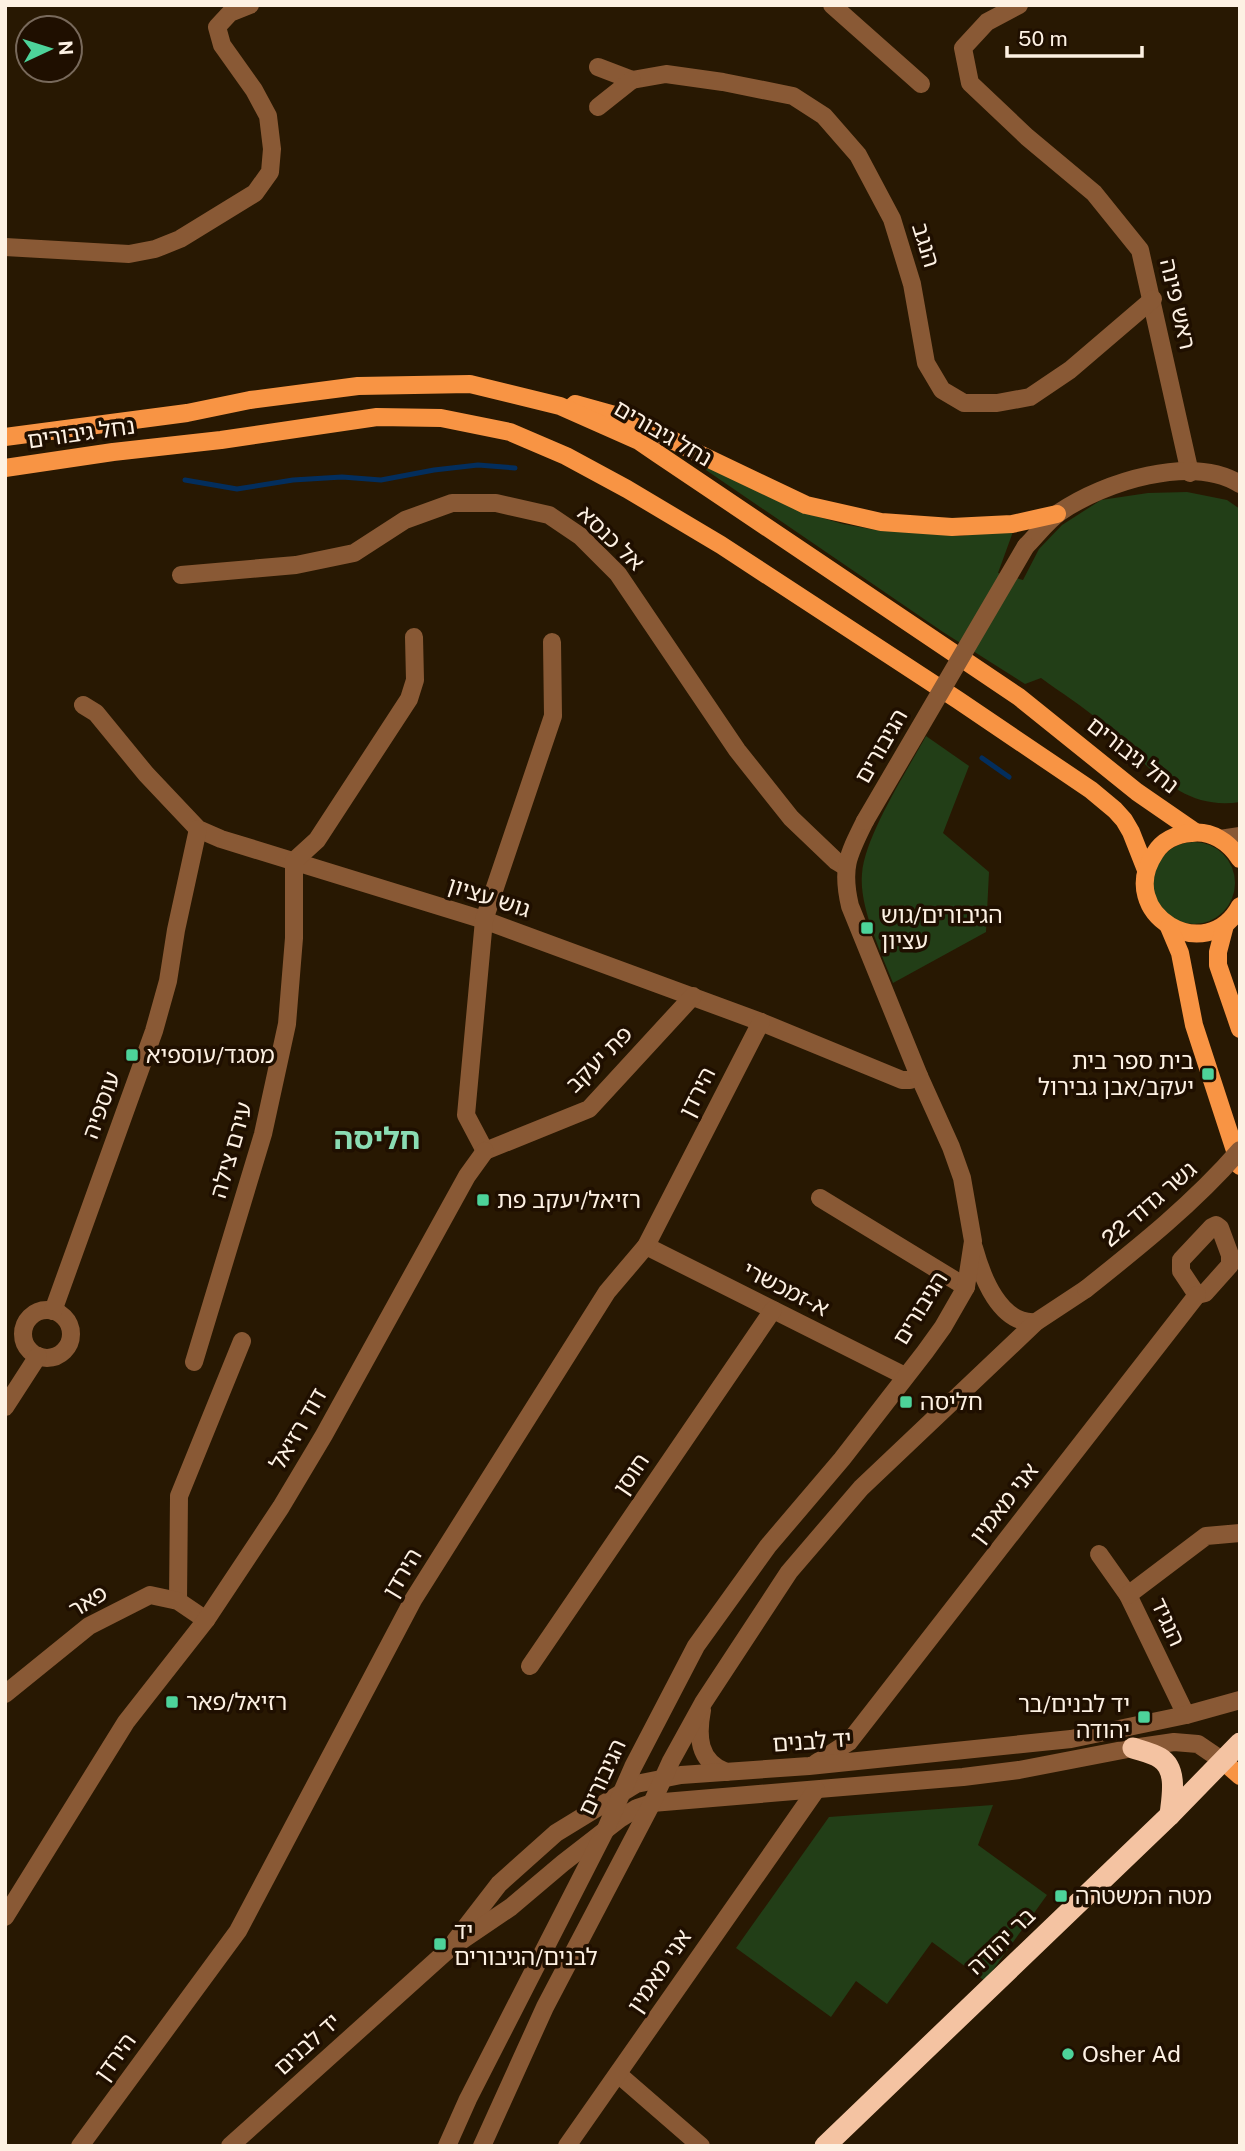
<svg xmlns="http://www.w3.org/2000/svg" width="1245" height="2151" viewBox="0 0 1245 2151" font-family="'Public Sans','Noto Sans Hebrew',sans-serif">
<rect width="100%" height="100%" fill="#281802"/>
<g fill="#223e17">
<path d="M684 455 809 514 843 524 876 530 960 536 1014 529 998 573 1023 580 1039 549 1062 525 1101 500 1148 493 1187 492 1227 500 1240 509V802C1177 812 1144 759 1102 723 1083 706 1061 693 1041 678L1025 684 943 632Z"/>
<path d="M926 736 969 766 943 833 989 872 986 932 893 983C881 952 859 907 862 874 865 835 907 771 926 736Z"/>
<circle cx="1194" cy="883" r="41"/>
<path d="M993 1805 978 1845 1047 1895 985 1981 932 1942 887 2004 856 1981 831 2017 736 1948 829 1817Z"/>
</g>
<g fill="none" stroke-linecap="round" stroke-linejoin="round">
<g stroke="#032e5d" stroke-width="5">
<path d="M185 480 237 489 293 480 342 477 381 480 434 470 478 465 515 468"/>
<path d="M982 758 1009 777"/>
</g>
<g stroke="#895935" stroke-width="18">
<path d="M832 5 921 84"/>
<path d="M1019 5 987 22 963 48 970 83 1027 137 1094 193 1140 250 1190 473"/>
<path d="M598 67 632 80 666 74 723 82 793 96 824 116 858 155 892 219 912 284 926 363 942 390 964 403H997L1030 397 1070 370 1153 299"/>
<path d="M598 107 632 80"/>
<path d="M5 247 129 254 155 249 180 239 255 193 270 172 272 149 268 116 254 90 222 45 217 27 230 13 250 5"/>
<path d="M1026 546C1037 535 1047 521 1060 512 1104 482 1191 454 1240 484"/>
<path d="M181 575 296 565 354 553 405 520 452 503H496L549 515 580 536 618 574 737 750 791 818 836 861 846 867"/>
<path d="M83 705 96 713 146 774 198 829 221 839 484 920 761 1022 902 1080H910L919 1076"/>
<path d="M1220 839 1240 836"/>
<path d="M485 1151 466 1115 484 920 553 716 552 642"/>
<path d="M485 1151 589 1109 693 996"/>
<path d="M820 1198 966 1287"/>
<path d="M1216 1225 1220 1228 1230 1255V1265L1205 1293 1197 1295 1181 1271V1260L1212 1227Z"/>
<path d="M646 1246 905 1376"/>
<path d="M974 1248C982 1277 1000 1325 1036 1322"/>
<circle cx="47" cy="1334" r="24"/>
<path d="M53 1311 154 1031 168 981 176 930 198 829"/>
<path d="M194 1362 263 1134 287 1024 294 938V861L317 840 409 699 415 680 414 637"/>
<path d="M5 1407 38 1356"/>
<path d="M1099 1554 1128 1595 1186 1715"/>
<path d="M1128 1595 1206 1536 1240 1533"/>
<path d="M178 1601 179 1496 242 1341"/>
<path d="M530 1666 773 1310"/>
<path d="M5 1694 89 1626 150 1595 178 1601 206 1620"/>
<path d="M702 1710C697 1736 698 1761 726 1772"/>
<path d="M816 1763 849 1742 1197 1295"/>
<path d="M5 1917 126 1722 206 1620 281 1507 324 1435 467 1176 485 1151"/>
<path d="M455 1941 499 1884 556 1833 636 1784 681 1775 809 1766 1071 1739 1186 1715 1240 1700"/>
<path d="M618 2074 701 2146"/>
<path d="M80 2146 238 1931 413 1600 607 1292 646 1246 761 1022"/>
<path d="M230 2146 449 1949 511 1907 563 1863 621 1818 637 1808 652 1803 963 1777 1019 1770 1133 1748 1174 1742 1198 1744 1223 1761"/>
<path d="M447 2146 468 2099 605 1831 633 1767 696 1646 768 1546 842 1459 925 1352 943 1327 966 1287 973 1241 962 1178 951 1147 919 1076 850 906C841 868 848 855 865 821"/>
<path d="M482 2146 545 2007 652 1803 671 1761 703 1703 789 1572 861 1488 1036 1322 1086 1289"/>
<path d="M567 2146 816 1790"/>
</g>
<g stroke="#f89444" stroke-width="18">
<path d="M575 404 636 421 701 455 806 505 881 522 952 527 1012 524 1057 514"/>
<path d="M5 437 187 413 250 400 358 386 470 384 560 406 639 441 658 454 1019 697 1137 792 1195 832"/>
<path d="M5 468 113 452 221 440 377 417 441 418 510 432 566 456 627 489 721 545 958 700 1091 790 1115 810 1124 820 1131 832 1146 870"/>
<path d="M1240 859C1229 842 1211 830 1191 833 1176 834 1162 841 1155 853 1114 914 1207 968 1240 906"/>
<path d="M1225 925 1218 952V965L1240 1029"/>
<path d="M1169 927 1180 953 1194 1025 1240 1166"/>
<path d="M1223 1761 1240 1776"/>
</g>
<g stroke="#f4c3a2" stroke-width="21">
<path d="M1133 1748C1142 1751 1152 1753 1160 1758 1178 1769 1172 1797 1170 1815"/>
<path d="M825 2146 1170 1815 1240 1743"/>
</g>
<g stroke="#895935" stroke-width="18">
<path d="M865 821 1026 546"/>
<path d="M1086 1289C1140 1246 1194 1203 1240 1150"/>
</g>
</g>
<g fill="#4dd39a" stroke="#1f0f00" stroke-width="2.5">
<rect x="860" y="921" width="14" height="14" rx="3.5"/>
<rect x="125" y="1048" width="14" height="14" rx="3.5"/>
<rect x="1201" y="1067" width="14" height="14" rx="3.5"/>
<rect x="476" y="1193" width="14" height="14" rx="3.5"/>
<rect x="899" y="1395" width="14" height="14" rx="3.5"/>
<rect x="165" y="1695" width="14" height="14" rx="3.5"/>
<rect x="1137" y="1710" width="14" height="14" rx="3.5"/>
<rect x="1054" y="1889" width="14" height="14" rx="3.5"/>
<rect x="433" y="1937" width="14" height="14" rx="3.5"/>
<circle cx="1068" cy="2054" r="7"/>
</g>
<g text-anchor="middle" stroke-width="7" stroke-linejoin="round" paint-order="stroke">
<g font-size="23" fill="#fdf1e3" stroke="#1f0f00">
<text transform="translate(926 245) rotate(73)" y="8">הנגב</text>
<text transform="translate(1178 304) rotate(77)" y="8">ראש פינה</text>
<text transform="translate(81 433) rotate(-8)" y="8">נחל גיבורים</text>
<text transform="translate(663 433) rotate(30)" y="8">נחל גיבורים</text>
<text transform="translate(611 538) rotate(44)" y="8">אל כנסא</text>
<text transform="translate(881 746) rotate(-60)" y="8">הגיבורים</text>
<text transform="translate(1133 755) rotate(38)" y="8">נחל גיבורים</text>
<text transform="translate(489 897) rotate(18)" y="8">גוש עציון</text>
<text transform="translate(599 1059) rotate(-45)" y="8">פת יעקב</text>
<text transform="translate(697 1092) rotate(-63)" y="8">הירדן</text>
<text transform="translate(101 1105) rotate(-70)" y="8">עוספיה</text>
<text transform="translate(231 1150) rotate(-74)" y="8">עירם צילה</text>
<text transform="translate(1149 1204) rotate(-41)" y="8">גשר גדוד 22</text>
<text transform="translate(786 1289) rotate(27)" y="8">א-זמכשרי</text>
<text transform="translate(920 1308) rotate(-58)" y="8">הגיבורים</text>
<text transform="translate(298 1429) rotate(-60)" y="8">דוד רזיאל</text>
<text transform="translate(631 1474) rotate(-56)" y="8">חוסן</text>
<text transform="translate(1004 1503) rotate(-52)" y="8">אני מאמין</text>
<text transform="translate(402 1573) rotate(-59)" y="8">הירדן</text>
<text transform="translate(88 1601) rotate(-31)" y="8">פאר</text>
<text transform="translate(1168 1622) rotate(65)" y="8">הנגיד</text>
<text transform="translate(812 1741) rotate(-4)" y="8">יד לבנים</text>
<text transform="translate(602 1777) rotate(-65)" y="8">הגיבורים</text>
<text transform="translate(1001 1941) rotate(-44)" y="8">בר יהודה</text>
<text transform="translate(659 1971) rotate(-56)" y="8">אני מאמין</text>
<text transform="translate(307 2044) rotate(-42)" y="8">יד לבנים</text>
<text transform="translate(115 2057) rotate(-54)" y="8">הירדן</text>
</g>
<g font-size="23" fill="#fdf1e3" stroke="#1f0f00" text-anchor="start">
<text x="881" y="923">הגיבורים/גוש<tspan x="881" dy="26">עציון</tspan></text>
<text x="146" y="1063">מסגד/עוספיא</text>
<text x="1194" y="1069" text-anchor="end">בית ספר בית<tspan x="1194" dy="26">יעקב/אבן גבירול</tspan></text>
<text x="497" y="1208">רזיאל/יעקב פת</text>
<text x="920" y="1410">חליסה</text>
<text x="186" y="1710">רזיאל/פאר</text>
<text x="1130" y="1712" text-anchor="end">יד לבנים/בר<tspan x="1130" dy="26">יהודה</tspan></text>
<text x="1075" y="1904">מטה המשטרה</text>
<text x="454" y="1939">יד<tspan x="454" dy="26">לבנים/הגיבורים</tspan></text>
<text x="1082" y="2062">Osher Ad</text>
</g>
<g font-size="30" font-weight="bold" fill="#8adcb3" stroke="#1f0f00">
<text x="377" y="1149">חליסה</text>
</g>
</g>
<rect width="1245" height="2151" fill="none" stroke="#fdf1e3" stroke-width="14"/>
<g transform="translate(49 49) rotate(86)"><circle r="33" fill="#1f0f00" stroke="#78695b" stroke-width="2"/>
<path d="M0-5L12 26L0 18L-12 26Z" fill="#4dd39a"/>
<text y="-10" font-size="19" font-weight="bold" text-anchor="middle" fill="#fdf1e3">N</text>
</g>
<path d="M1007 46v10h135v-10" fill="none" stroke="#fdf1e3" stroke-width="3.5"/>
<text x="1018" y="46" font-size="21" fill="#fdf1e3" stroke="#1f0f00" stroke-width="5" paint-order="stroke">50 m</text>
</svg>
